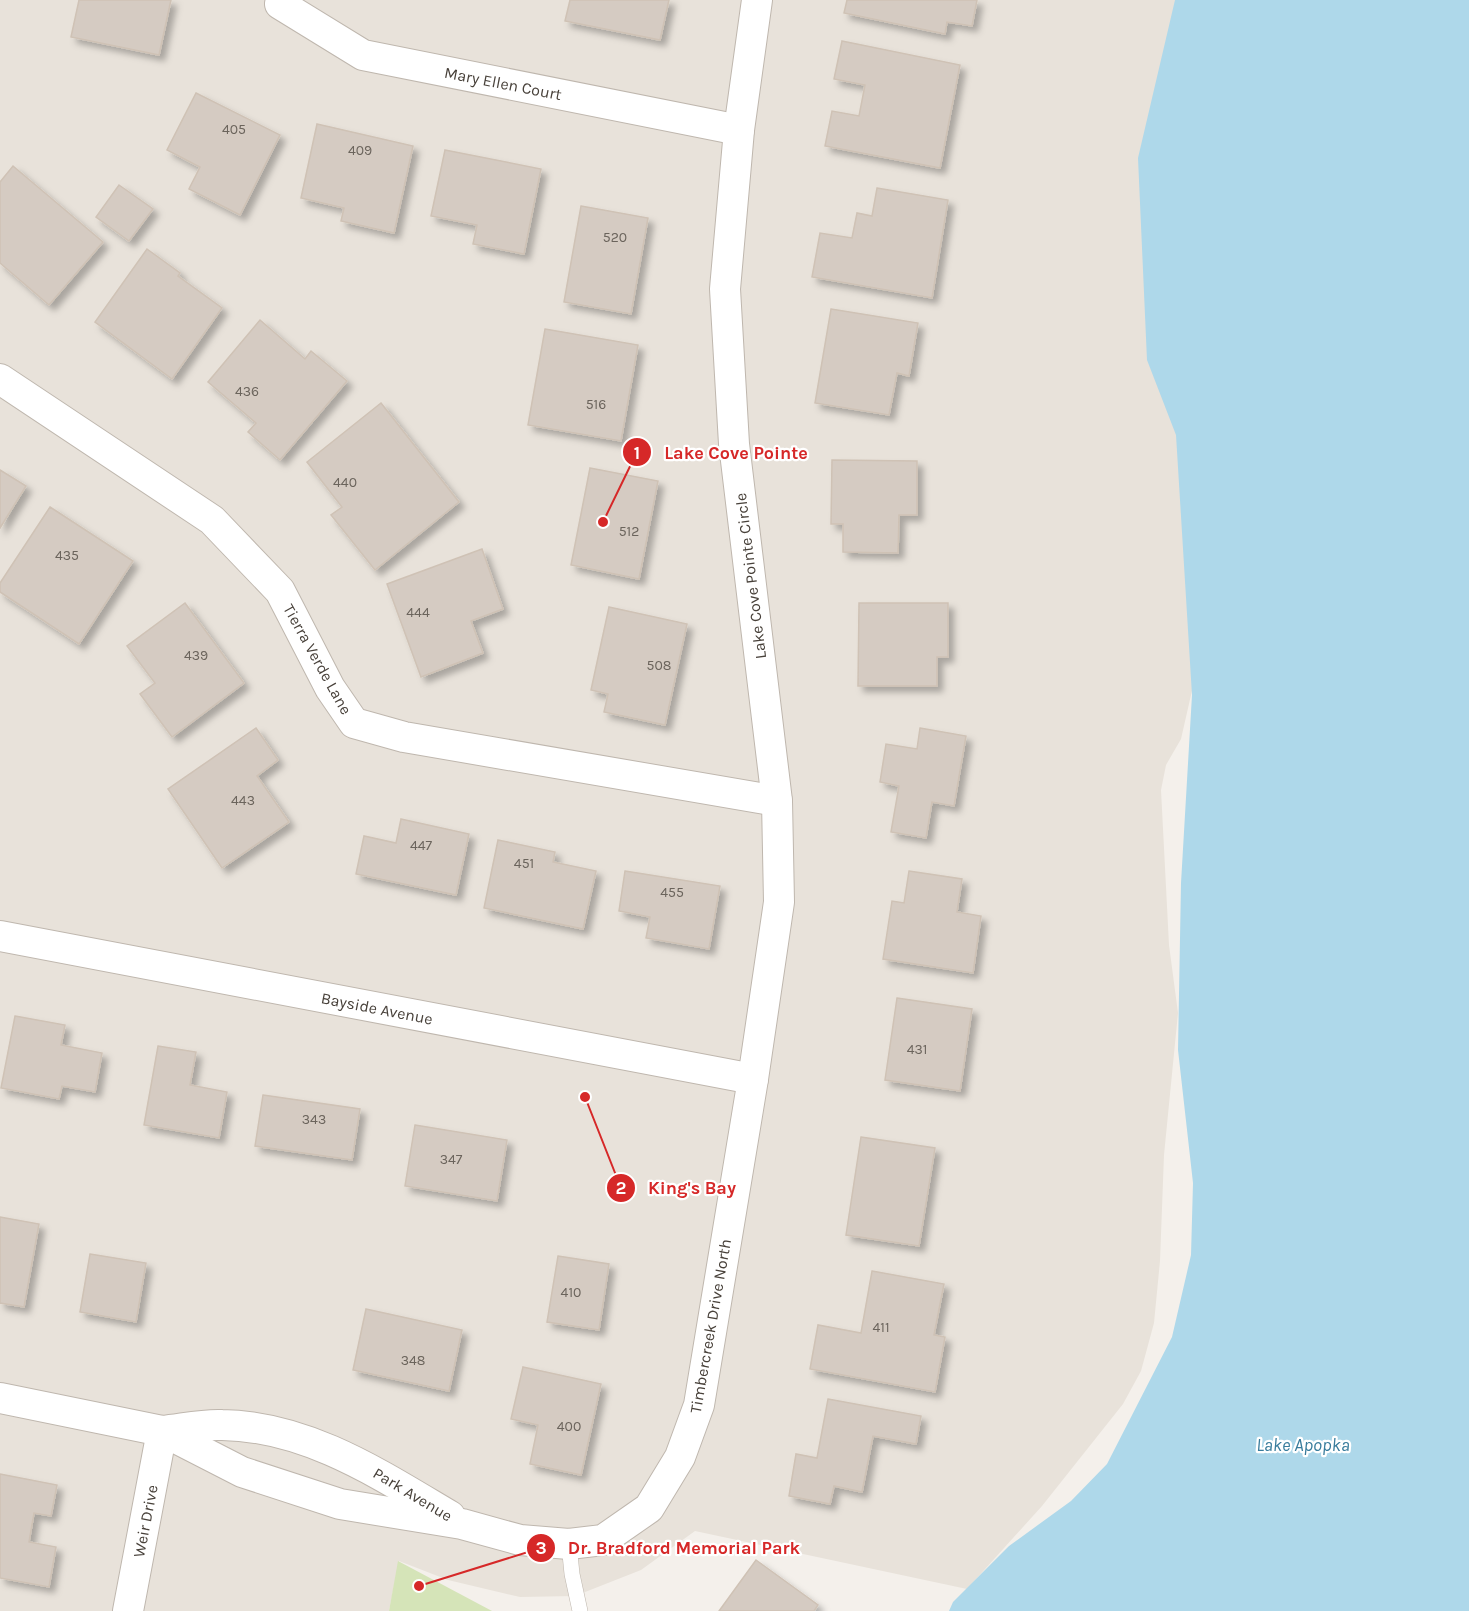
<svg xmlns="http://www.w3.org/2000/svg" width="1469" height="1611" viewBox="0 0 1469 1611" font-family="Karla,sans-serif">
<defs>
<filter id="shadow"><feDropShadow dx="5.5" dy="5.5" stdDeviation="3" flood-color="#0004"/></filter>
</defs>
<rect width="100%" height="100%" fill="#f4f0eb"/>
<path fill="#e8e2da" d="M0 0H1186L1196 673 1181 739 1166 765 1161 790 1169 945 1178 1013 1164 1155 1160 1261 1154 1323 1141 1371 1123 1404 1042 1506 967 1589 695 1531 641 1570 575 1596 520 1597 448 1580 399 1561 389 1611H0Z"/>
<path fill="#d5e4b8" d="M398 1561 492 1611H389Z"/>
<path fill="#aed8ea" d="M1175 0H1469V1611H949L953 1602 1009 1546 1071 1501 1107 1464 1172 1337 1191 1255 1193 1183 1178 1050 1181 883 1192 695 1176 435 1147 360 1138 158Z"/>
<g fill="#d5cbc2" stroke="#cfc2b5" stroke-width="1.5" filter="url(#shadow)">
<path d="M79 0H171L159 55 71 37Z"/>
<path d="M570 0H669L660 40 565 21Z"/>
<path d="M847 0H977L972 26 947 22 945 34 844 13Z"/>
<path d="M842 41 960 65 940 168 825 146 832 111 859 116 865 85 834 79Z"/>
<path d="M196 93 280 135 240 215 189 189 200 167 167 150Z"/>
<path d="M317 124 413 146 394 233 341 221 344 208 301 198Z"/>
<path d="M445 150 541 169 524 254 473 244 477 225 431 216Z"/>
<path d="M13 166 103 242 49 305 0 263V182Z"/>
<path d="M119 185 153 209 129 241 96 217Z"/>
<path d="M877 188 948 200 932 298 812 277 820 233 852 238 857 213 872 216Z"/>
<path d="M581 206 648 218 631 314 564 302Z"/>
<path d="M147 249 180 273 178 276 222 308 172 379 95 322Z"/>
<path d="M831 309 918 323 909 376 897 373 889 415 815 403Z"/>
<path d="M260 320 305 359 311 351 347 381 280 460 248 432 256 423 208 382Z"/>
<path d="M545 329 638 345 621 441 528 425Z"/>
<path d="M381 403 459 502 375 570 331 515 342 507 307 462Z"/>
<path d="M832 460 917 461V515H899L898 553 843 552V524H831Z"/>
<path d="M590 468 658 481 639 579 571 565Z"/>
<path d="M0 470 26 486 0 528Z"/>
<path d="M50 507 133 561 79 644 0 592V583Z"/>
<path d="M482 549 503 609 471 621 483 653 421 677 387 584Z"/>
<path d="M185 603 244 683 172 737 140 694 155 683 127 646Z"/>
<path d="M859 603H948V657H937V686H858Z"/>
<path d="M609 607 687 624 665 725 604 712 608 694 591 690Z"/>
<path d="M256 728 278 760 257 776 289 822 222 868 168 789Z"/>
<path d="M920 728 966 736 954 806 932 802 926 838 891 832 899 786 880 782 886 744 917 749Z"/>
<path d="M401 819 469 834 456 895 356 874 364 836 396 843Z"/>
<path d="M498 840 555 852 553 862 596 871 583 929 484 908Z"/>
<path d="M625 871 720 886 709 949 646 938 650 917 619 911Z"/>
<path d="M909 871 962 879 957 912 981 916 973 973 883 959 892 901 904 903Z"/>
<path d="M897 998 972 1009 960 1091 885 1080Z"/>
<path d="M15 1016 65 1025 61 1045 102 1053 95 1092 62 1086 59 1099 1 1088Z"/>
<path d="M158 1046 196 1052 190 1085 227 1092 219 1138 144 1125Z"/>
<path d="M263 1095 360 1109 352 1160 255 1146Z"/>
<path d="M415 1125 507 1140 497 1201 405 1186Z"/>
<path d="M861 1137 935 1148 919 1246 846 1235Z"/>
<path d="M0 1217 39 1224 24 1307 0 1303Z"/>
<path d="M90 1254 146 1263 136 1322 80 1312Z"/>
<path d="M558 1256 609 1264 599 1330 547 1322Z"/>
<path d="M872 1271 944 1284 934 1335 945 1337 935 1392 810 1369 818 1325 861 1333Z"/>
<path d="M366 1309 462 1330 449 1391 353 1370Z"/>
<path d="M523 1367 601 1384 581 1475 530 1464 538 1425 511 1419Z"/>
<path d="M828 1399 921 1416 916 1444 873 1436 862 1492 834 1486 830 1504 789 1496 796 1454 817 1458Z"/>
<path d="M0 1474 57 1485 51 1516 34 1513 29 1542 56 1547 49 1587 0 1578Z"/>
<path d="M756 1560 818 1605 814 1611H719Z"/>
</g>
<g fill="none" stroke-linecap="round" stroke-linejoin="round">
<defs>
<path id="lane" d="M569 1544 572 1574 580 1611"/>
<g id="street">
<path d="M280 4 363 55 739 130"/>
<path d="M0 379 212 520 280 591 330 688 354 723 404 737 777 801"/>
<path d="M0 936 753 1079"/>
<path d="M0 1398 162 1431 242 1472 340 1504 462 1524 520 1540 569 1544 603 1540 649 1508 680 1457 699 1405 753 1079 779 902 777 801 734 444 725 289 739 130 757 0"/>
<path d="M162 1431C182 1429 202 1424 222 1425 307 1426 379 1474 450 1516"/>
<path d="M128 1611 162 1431"/>
</g>
</defs>
<use href="#lane" stroke="#bfb7ae" stroke-width="16"/>
<use href="#street" stroke="#bfb7ae" stroke-width="32"/>
<use href="#lane" stroke="#fff" stroke-width="15"/>
<use href="#street" stroke="#fff" stroke-width="30"/>
</g>
<g text-anchor="middle" stroke-width="4.5" stroke-linejoin="round" paint-order="stroke">
<g font-size="14" fill="#6b645c">
<text x="234" y="134">405</text>
<text x="360" y="155">409</text>
<text x="615" y="242">520</text>
<text x="247" y="396">436</text>
<text x="596" y="409">516</text>
<text x="345" y="487">440</text>
<text x="629" y="536">512</text>
<text x="67" y="560">435</text>
<text x="418" y="617">444</text>
<text x="196" y="660">439</text>
<text x="659" y="670">508</text>
<text x="243" y="805">443</text>
<text x="421" y="850">447</text>
<text x="524" y="868">451</text>
<text x="672" y="897">455</text>
<text x="917" y="1054">431</text>
<text x="314" y="1124">343</text>
<text x="451" y="1164">347</text>
<text x="571" y="1297">410</text>
<text x="881" y="1332">411</text>
<text x="413" y="1365">348</text>
<text x="569" y="1431">400</text>
</g>
<g font-size="16" fill="#48413a" stroke="#fff">
<text transform="translate(503 83) rotate(11)" y="6">Mary Ellen Court</text>
<text transform="translate(750 576) rotate(-97)" y="6">Lake Cove Pointe Circle</text>
<text transform="translate(318 659) rotate(61)" y="6">Tierra Verde Lane</text>
<text transform="translate(377 1008) rotate(11)" y="6">Bayside Avenue</text>
<text transform="translate(710 1326) rotate(-80)" y="6">Timbercreek Drive North</text>
<text transform="translate(413 1494) rotate(31)" y="6">Park Avenue</text>
<text transform="translate(145 1521) rotate(-79)" y="6">Weir Drive</text>
</g>
<g font-size="18" font-style="italic" fill="#387c9c" stroke="#fff">
<text x="1303" y="1451">Lake Apopka</text>
</g>
</g>
<path fill="none" stroke="#d62828" stroke-width="2" d="M603 522L637 452M585 1097L621 1188M419 1586L541 1548"/>
<g fill="#d62828" stroke="#fff" stroke-width="2">
<circle cx="603" cy="522" r="6"/>
<circle cx="585" cy="1097" r="6"/>
<circle cx="419" cy="1586" r="6"/>
<circle cx="637" cy="452" r="15"/>
<circle cx="621" cy="1188" r="15"/>
<circle cx="541" cy="1548" r="15"/>
</g>
<g font-size="18" text-anchor="middle" font-weight="bold" fill="#fff">
<text x="637" y="459">1</text>
<text x="621" y="1194">2</text>
<text x="541" y="1554">3</text>
</g>
<g font-size="18" text-anchor="middle" font-weight="bold" fill="#d62828" stroke="#fff" stroke-width="4.5" stroke-linejoin="round" paint-order="stroke">
<text x="736" y="459">Lake Cove Pointe</text>
<text x="692" y="1194">King's Bay</text>
<text x="684" y="1554">Dr. Bradford Memorial Park</text>
</g>
</svg>
